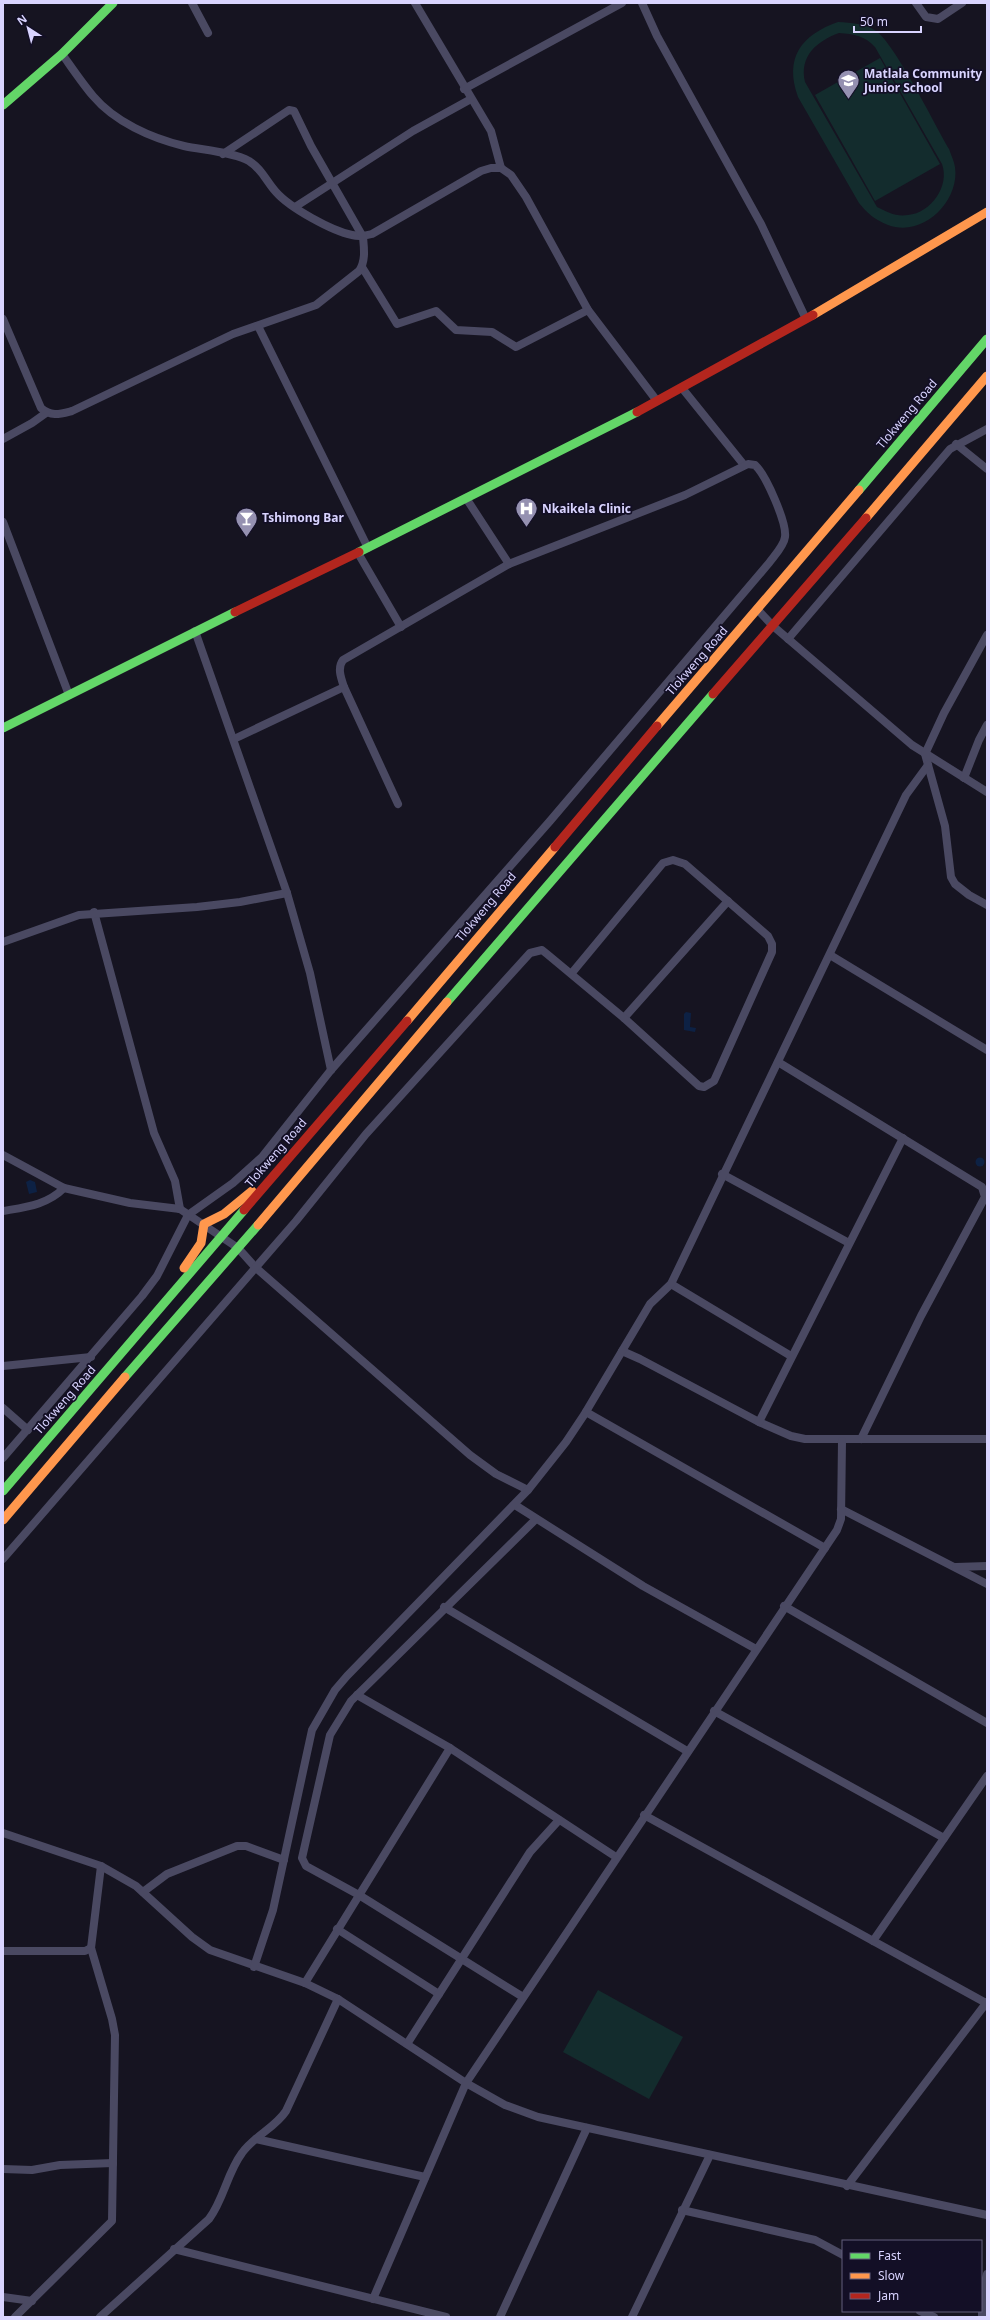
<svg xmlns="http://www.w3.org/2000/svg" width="990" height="2320" viewBox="0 0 990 2320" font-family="'Noto Sans',sans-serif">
<rect width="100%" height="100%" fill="#161421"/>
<g fill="#132c2d" fill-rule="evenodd">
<path d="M838 22C852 23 864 23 876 31 895 44 935 125 949 149 951 155 954 161 955 167 960 201 923 238 888 225 875 220 867 213 859 203L798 97C784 58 801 35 838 22ZM839 33C854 34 865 36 875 47L942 164C950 186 931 213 908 215 896 217 887 212 877 207L805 82C799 56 817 41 839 33Z"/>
<path d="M880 58 940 164 875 201 815 95Z"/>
<path d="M598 1990 683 2037 649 2099 563 2052Z"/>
</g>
<g fill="#0d2144">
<path d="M686 1012 691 1013 690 1027 696 1028 695 1032 684 1030V1014Z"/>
<circle cx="980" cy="1162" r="4.5"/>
<path d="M30 1180 35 1182 37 1192 29 1194 26 1182Z"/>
</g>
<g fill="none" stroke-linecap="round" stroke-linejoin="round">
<g stroke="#4a4962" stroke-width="8">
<path d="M192 3 208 33"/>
<path d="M415 3 491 131 501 168"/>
<path d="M642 3 657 36 761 224 806 319"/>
<path d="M916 3 926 17 938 19 962 3"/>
<path d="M62 54C72 68 82 83 93 96 115 122 151 138 184 146 202 150 233 152 249 161 262 169 266 181 276 192 290 208 332 231 352 235 360 237 365 236 372 234L481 171 491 168H501L511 175 526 197 588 310 657 401"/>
<path d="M464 89 622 3"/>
<path d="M295 207 413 131 471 99"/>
<path d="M362 267 397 324 436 311 456 330 492 332 516 347 588 310"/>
<path d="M3 319 41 408C51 417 60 414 72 411L233 334 316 305 359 271C366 261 364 248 363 237L311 146 294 111 289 110 223 154"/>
<path d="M258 326 368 548"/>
<path d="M682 388 744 465"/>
<path d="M3 439 32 423 46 413"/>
<path d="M956 444 987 469"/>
<path d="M3 522 69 695"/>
<path d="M358 553 401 627"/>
<path d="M757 609 773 626 912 745 987 792"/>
<path d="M195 631 287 893 310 973 331 1070"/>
<path d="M987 635 944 713 925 754 945 826 951 877 955 884 969 895 987 905"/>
<path d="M788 639 950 449 987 429"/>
<path d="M234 739 344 687"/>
<path d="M964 778 979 740 987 725"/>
<path d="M398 804 344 687C341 678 337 668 343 660L509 564 466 498"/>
<path d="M94 912 154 1133 175 1181 180 1209"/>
<path d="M3 942 79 915 197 907 240 902 287 893"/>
<path d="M830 955 987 1050"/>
<path d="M624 1018 728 901"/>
<path d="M778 1062 982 1187 985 1197 921 1316 861 1439"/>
<path d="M3 1155 64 1188 130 1203 180 1209 238 1248 255 1267 470 1455 496 1474 528 1490"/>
<path d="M722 1174 849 1243"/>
<path d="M3 1211C26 1207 47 1205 64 1188"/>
<path d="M671 1284 791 1356"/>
<path d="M622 1351 640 1359 759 1422 791 1436 805 1439H987"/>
<path d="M3 1366 91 1357"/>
<path d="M3 1408 28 1430"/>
<path d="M586 1412 825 1548"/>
<path d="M759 1422 903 1138"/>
<path d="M3 1458 142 1296 157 1276 188 1215 233 1183 262 1157 331 1070 550 821 769 563C774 556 784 546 785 537 787 523 766 475 755 465L748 464 685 495 509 564"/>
<path d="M515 1505 643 1586 756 1649"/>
<path d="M841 1509 987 1584"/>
<path d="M3 1559 296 1221 366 1134 530 953 542 950 547 954 624 1018 699 1086 704 1087 714 1081 772 952V944L768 936 685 864 673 860 663 863 571 974"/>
<path d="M956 1567 987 1566"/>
<path d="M784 1606 987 1723"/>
<path d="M444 1607 687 1751"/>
<path d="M357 1695 450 1748 616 1857"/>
<path d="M714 1711 944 1838"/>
<path d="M644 1815 986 2003"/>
<path d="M3 1833 101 1866 136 1886 192 1937 210 1950 305 1983 338 1999 466 2083 505 2105 538 2117 987 2215"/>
<path d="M143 1892 167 1874 237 1846H246L284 1860"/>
<path d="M337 1929 439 1994"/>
<path d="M873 1941 987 1776"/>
<path d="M3 1951H85L91 1948"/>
<path d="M254 1967 273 1910 312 1730 335 1690 347 1676 528 1490 566 1442 584 1415 650 1304 671 1284 906 795 928 765"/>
<path d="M305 1983 450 1748"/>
<path d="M523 1997 359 1895 306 1866 302 1858 330 1735 351 1701 536 1519"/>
<path d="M407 2044 530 1852 559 1820"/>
<path d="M256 2139 425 2177"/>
<path d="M3 2169 32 2170 60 2165 113 2163"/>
<path d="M847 2186 987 2002"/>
<path d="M682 2210 815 2240 843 2255"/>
<path d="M174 2249 446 2317"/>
<path d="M3 2297 32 2301"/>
<path d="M373 2299 466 2083 837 1530 841 1519 842 1441"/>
<path d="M920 2311 934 2317"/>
<path d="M15 2317 112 2221 115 2035 112 2019 91 1948 101 1866"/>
<path d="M100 2317 209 2219C224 2199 227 2173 242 2153 254 2136 275 2128 286 2111L338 1999"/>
<path d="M500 2317 587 2128"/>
<path d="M632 2317 710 2155"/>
<path d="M982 2317V2294L987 2274"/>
</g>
<g stroke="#63d668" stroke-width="9">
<path d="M3 105 62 54 113 3"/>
<path d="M859 490 987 339"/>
<path d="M359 552 637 412"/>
<path d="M3 728 235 612"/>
<path d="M447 1002 713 694"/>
<path d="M125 1377 258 1225"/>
<path d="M3 1491 244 1210"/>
</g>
<g stroke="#ff974d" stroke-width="9">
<path d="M813 315 987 212"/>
<path d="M866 518 987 376"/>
<path d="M657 726 859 490"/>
<path d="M407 1021 555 847"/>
<path d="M258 1225 447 1002"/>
<path d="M184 1268 201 1243 204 1224 224 1214 252 1191"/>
<path d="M3 1520 125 1377"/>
</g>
<g stroke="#b3261e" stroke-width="9">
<path d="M637 412 813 315"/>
<path d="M235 612 359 552"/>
<path d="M713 694 866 518"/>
<path d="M555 847 657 726"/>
<path d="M244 1210 407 1021"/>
</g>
</g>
<defs>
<symbol id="school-pin" viewBox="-11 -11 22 30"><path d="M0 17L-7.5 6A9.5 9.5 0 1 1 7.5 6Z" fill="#9591b1" stroke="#130f26"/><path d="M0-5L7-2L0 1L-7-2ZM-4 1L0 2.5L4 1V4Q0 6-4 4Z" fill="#fff"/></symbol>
<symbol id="hospital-pin" viewBox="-11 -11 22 30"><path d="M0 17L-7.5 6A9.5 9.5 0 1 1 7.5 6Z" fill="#9591b1" stroke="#130f26"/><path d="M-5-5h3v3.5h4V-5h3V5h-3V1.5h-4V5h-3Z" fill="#fff"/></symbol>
<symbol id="bar-pin" viewBox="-11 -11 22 30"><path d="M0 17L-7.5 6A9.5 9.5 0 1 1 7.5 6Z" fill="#9591b1" stroke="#130f26"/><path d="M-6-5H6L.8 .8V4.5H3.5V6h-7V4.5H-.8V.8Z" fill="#fff"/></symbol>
</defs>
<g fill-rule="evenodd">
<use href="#school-pin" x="836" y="68" width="25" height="34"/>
<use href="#hospital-pin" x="514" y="496" width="25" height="34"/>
<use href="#bar-pin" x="234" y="506" width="25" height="34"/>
</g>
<g text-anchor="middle" stroke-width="3.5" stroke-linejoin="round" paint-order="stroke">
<g font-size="12" font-weight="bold" fill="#d9d4ff" stroke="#130f26" text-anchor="start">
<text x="864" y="78">Matlala Community<tspan x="864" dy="14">Junior School</tspan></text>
<text x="542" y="513">Nkaikela Clinic</text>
<text x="262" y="522">Tshimong Bar</text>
</g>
<g font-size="12" fill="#d9d4ff" stroke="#130f26">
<text transform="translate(907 414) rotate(-50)" y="4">Tlokweng Road</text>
<text transform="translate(697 661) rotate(-49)" y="4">Tlokweng Road</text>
<text transform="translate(486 907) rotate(-50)" y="4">Tlokweng Road</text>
<text transform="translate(276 1153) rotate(-49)" y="4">Tlokweng Road</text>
<text transform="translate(65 1400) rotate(-49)" y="4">Tlokweng Road</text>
</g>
</g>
<rect width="990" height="2320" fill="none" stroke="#d9d4ff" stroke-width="8"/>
<rect x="842" y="2240" width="140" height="72" fill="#130f26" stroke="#625e7d"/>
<rect x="850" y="2253" width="20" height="6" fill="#63d668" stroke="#625e7d"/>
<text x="878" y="2260" font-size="12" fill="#d9d4ff">Fast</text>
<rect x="850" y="2273" width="20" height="6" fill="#ff974d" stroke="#625e7d"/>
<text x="878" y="2280" font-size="12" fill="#d9d4ff">Slow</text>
<rect x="850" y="2293" width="20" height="6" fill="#b3261e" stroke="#625e7d"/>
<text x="878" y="2300" font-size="12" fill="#d9d4ff">Jam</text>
<g transform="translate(28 28) rotate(324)" stroke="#130f26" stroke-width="3" paint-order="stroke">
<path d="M0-3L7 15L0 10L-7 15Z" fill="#d9d4ff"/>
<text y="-6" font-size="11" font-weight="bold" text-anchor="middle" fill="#d9d4ff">N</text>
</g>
<path d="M854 26v6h67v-6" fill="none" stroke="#d9d4ff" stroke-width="2"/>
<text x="860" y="26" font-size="12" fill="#d9d4ff" stroke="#130f26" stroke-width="3" paint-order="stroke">50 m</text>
</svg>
